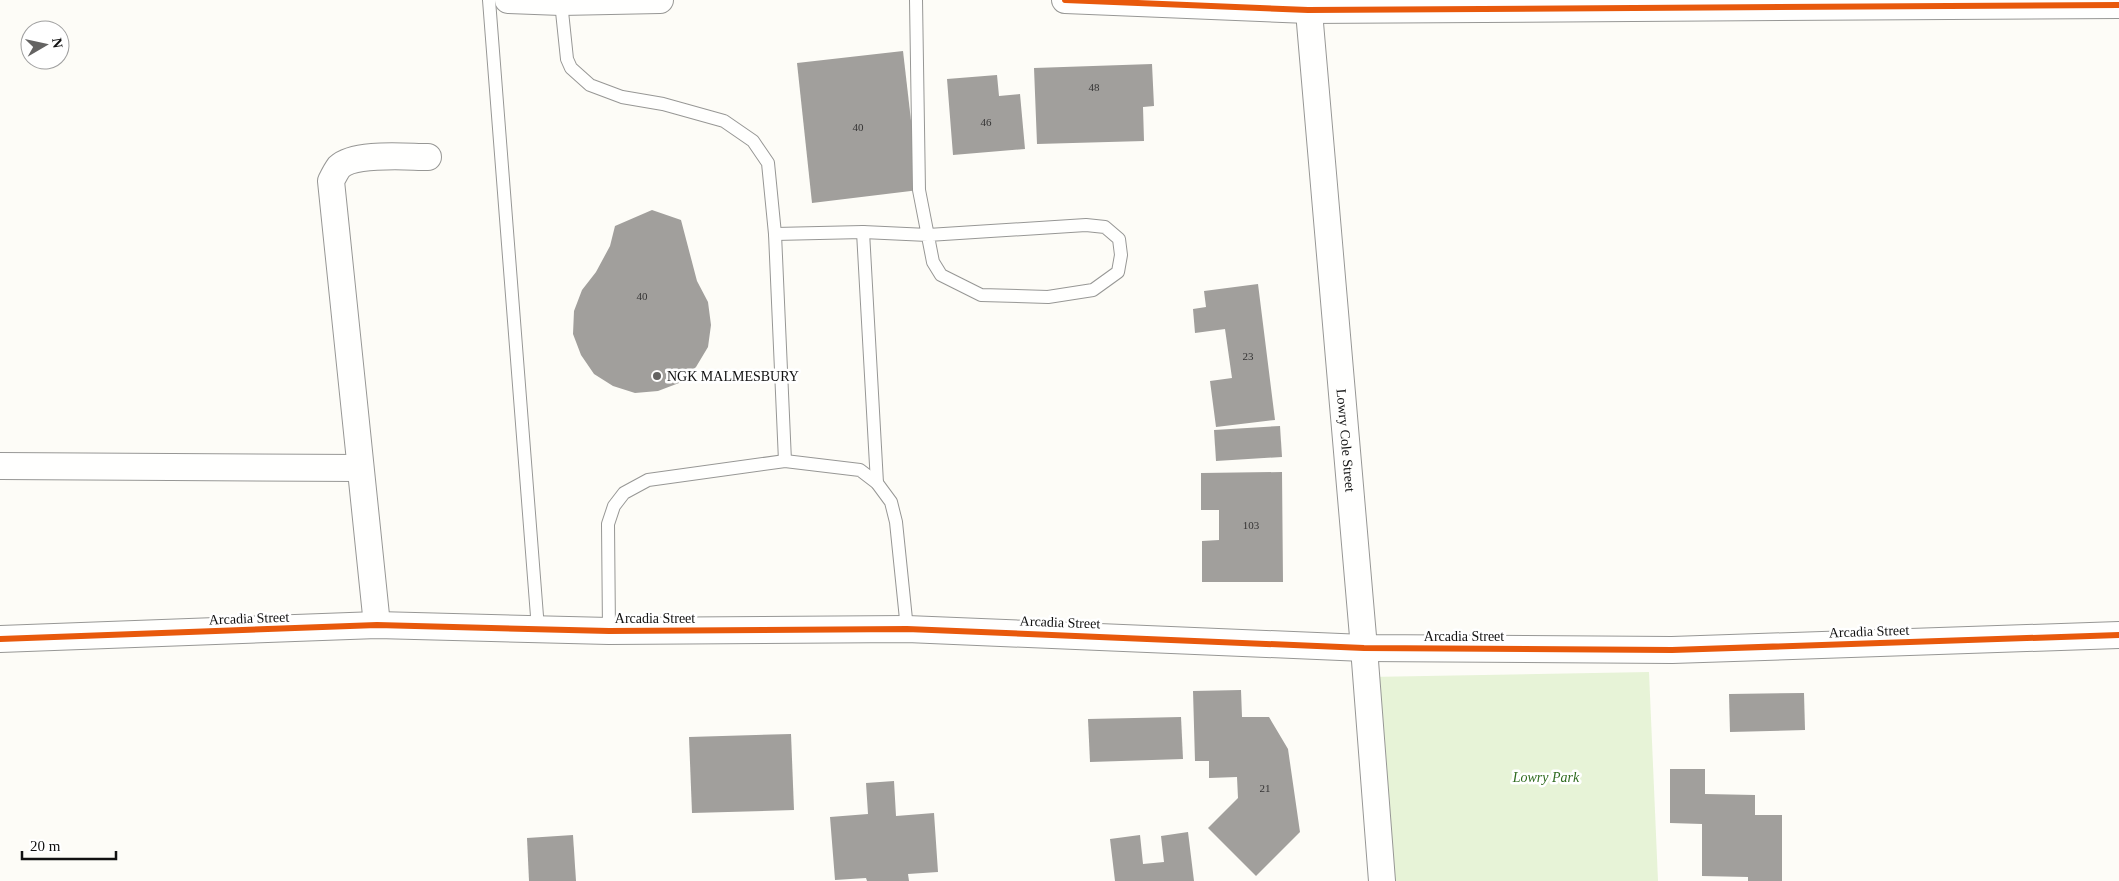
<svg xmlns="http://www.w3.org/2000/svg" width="2119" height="881" viewBox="0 0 2119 881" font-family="Georgia,serif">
<rect width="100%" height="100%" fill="#fdfcf7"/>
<path fill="#e7f3d7" d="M1649 672 1658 881H1384L1368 677Z"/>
<g fill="#a19f9c">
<path d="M903 51 919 190 812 203 797 63Z"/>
<path d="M1152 64 1154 106 1143 107 1144 141 1037 144 1034 68Z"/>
<path d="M997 75 999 96 1020 94 1025 149 953 155 947 79Z"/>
<path d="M652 210 681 220 697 281 708 302 711 325 708 347 696 367 679 383 658 391 635 393 613 386 594 374 581 355 573 334 574 311 582 290 596 272 610 246 615 226Z"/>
<path d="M1258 284 1275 420 1216 427 1210 381 1232 378 1225 329 1195 333 1193 309 1206 307 1204 291Z"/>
<path d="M1280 426 1282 457 1216 461 1214 430Z"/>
<path d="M1282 472 1283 582H1202V541L1219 540V510H1201V473Z"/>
<path d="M1241 690 1242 717H1269L1288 749 1300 832 1256 876 1208 828 1238 798 1237 777 1209 778V761H1195L1193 691Z"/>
<path d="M1804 693 1805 730 1730 732 1729 694Z"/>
<path d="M1181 717 1183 759 1090 762 1088 719Z"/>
<path d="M791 734 794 810 692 813 689 737Z"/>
<path d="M1670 769H1705V794L1755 795V815H1782V881H1748V877L1702 876V824L1670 823Z"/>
<path d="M894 781 896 816 934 813 938 872 908 874 909 881H867L866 878 835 880 830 817 868 814 866 783Z"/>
<path d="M1188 832 1194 881H1115L1110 839 1140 835 1143 864 1164 862 1161 836Z"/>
<path d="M573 835 576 881H529L527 838Z"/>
</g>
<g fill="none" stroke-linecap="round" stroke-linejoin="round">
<defs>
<g id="lane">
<path d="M489 0 538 629"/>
<path d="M561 2 567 59 571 68 590 85 622 97 663 104 724 121 753 141 768 163 775 234 785 461"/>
<path d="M863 232 877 483"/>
<path d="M775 234 863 232 928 235 1086 225 1105 227 1119 239 1121 255 1118 272 1093 290 1048 297 981 295 941 275 933 262 919 190 916 0"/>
<path d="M609 631 608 524 614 506 624 493 648 480 785 461 860 470 877 483 891 502 896 522 907 629"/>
</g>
<g id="street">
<path d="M508 0 561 2 660 0"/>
<path d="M1065 0 1308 10 2119 5"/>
<path id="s1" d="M1308 0 1364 648 1382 881"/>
<path d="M0 466 360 468"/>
<path d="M377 625 331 181C333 177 336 171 339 167 355 152 406 157 428 157"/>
<path d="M0 639 377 625 609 631 907 629 1364 648 1672 650 2119 635"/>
</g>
</defs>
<use href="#lane" stroke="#979795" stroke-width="14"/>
<use href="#street" stroke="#979795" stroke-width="28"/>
<use href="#lane" stroke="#fffffe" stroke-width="12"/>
<use href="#street" stroke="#fffffe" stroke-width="26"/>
<defs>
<g id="cycleway">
<path d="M1065 0 1308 10 2119 5"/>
<path d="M0 639 377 625 609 631 907 629 1364 648 1672 650 2119 635"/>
</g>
</defs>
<use href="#cycleway" stroke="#fff" stroke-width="9"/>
<use href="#cycleway" stroke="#e8590c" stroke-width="6"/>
</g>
<circle fill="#646362" stroke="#fff" stroke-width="2" cx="657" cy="376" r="5"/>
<g text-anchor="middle" stroke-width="5" stroke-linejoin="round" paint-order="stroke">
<g font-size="11" fill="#353434">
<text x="1094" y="91">48</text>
<text x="986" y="126">46</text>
<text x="858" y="131">40</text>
<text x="642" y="300">40</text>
<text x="1248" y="360">23</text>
<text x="1251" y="529">103</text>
<text x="1265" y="792">21</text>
</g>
<g font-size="14" fill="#111" stroke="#fff" text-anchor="start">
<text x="667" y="381">NGK MALMESBURY</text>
</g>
<g font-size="14" fill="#111" stroke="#fff">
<text dy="5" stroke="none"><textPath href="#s1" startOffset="442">Lowry Cole Street</textPath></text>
<text transform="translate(249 618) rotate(-2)" y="5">Arcadia Street</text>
<text x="655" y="623">Arcadia Street</text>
<text transform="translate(1060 622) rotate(2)" y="5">Arcadia Street</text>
<text transform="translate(1869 631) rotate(-2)" y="5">Arcadia Street</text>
<text x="1464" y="641">Arcadia Street</text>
</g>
<g font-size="14" font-style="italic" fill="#2f6b1f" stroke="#fff">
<text x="1546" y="782">Lowry Park</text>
</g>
</g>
<g transform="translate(45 45) rotate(81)"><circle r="24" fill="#ffffff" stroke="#a0a0a0"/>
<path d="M0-4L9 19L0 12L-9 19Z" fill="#646362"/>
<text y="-8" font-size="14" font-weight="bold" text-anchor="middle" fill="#111111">N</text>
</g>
<path d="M22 851v8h94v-8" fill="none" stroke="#111111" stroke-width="2.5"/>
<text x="30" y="851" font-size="15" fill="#111111" stroke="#ffffff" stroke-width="4" paint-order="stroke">20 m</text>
</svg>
